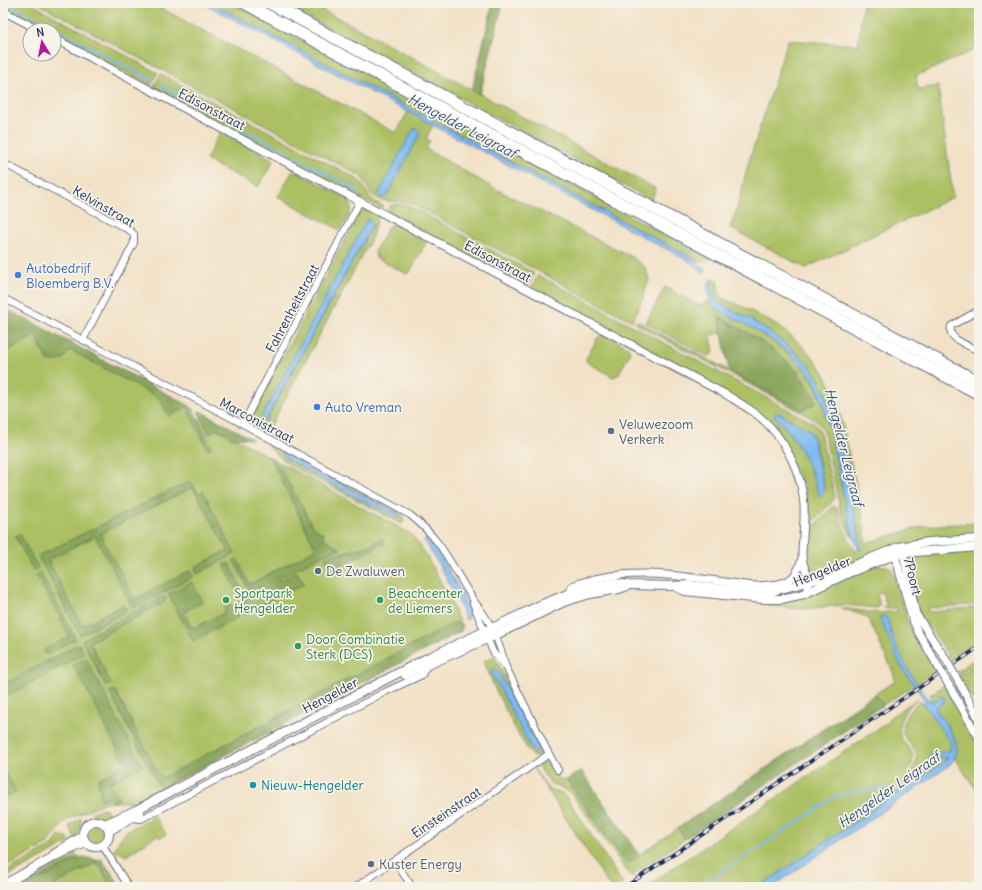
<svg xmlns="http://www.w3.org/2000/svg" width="982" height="890" viewBox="0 0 982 890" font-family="Delius,sans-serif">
<rect width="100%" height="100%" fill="#f7f3e8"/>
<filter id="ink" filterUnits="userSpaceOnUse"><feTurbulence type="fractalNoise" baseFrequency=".025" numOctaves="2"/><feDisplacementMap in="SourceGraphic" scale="8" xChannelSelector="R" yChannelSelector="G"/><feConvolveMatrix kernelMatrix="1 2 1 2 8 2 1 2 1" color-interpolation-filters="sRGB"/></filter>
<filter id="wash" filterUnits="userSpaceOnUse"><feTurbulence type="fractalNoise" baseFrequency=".012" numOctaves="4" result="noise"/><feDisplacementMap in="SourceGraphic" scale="16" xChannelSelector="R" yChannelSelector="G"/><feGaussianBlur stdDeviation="0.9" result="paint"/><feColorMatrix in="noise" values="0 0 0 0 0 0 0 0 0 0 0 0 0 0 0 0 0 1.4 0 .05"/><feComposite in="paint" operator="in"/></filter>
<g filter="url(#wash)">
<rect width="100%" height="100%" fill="#f2e1c6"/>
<g fill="#acc064" stroke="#647861" fill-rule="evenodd">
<path d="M3 3H30L158 73 151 85H150L54 34V30H46L3 7Z"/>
<path d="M37 3H151L396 133 408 112 433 125 426 139 430 141 426 149 490 186 632 257 645 267 649 279 643 298 632 321 410 203C398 199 385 205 374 196 367 191 366 181 359 175Z"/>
<path d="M211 3H232L711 259 700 262Z"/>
<path d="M281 3H308L350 24 656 189 651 200Z"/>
<path d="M863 3H979V48L916 76 918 89 938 86 953 197 806 268 730 228 737 209 749 161 788 40 858 45Z"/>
<path d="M161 74 354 177C368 185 365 199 382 205L383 207 380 208 155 88 154 86Z"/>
<path d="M220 132 274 160 258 187 206 160Z"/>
<path d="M293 170 348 199C357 208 345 221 340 230L278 197Z"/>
<path d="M402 204 409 206 534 273 528 286 389 213 388 208 391 205Z"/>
<path d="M364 210H371L379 214 371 239 268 431 265 433C257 429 250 426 251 416L359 214ZM367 219 372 224V226L266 421 261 419Z"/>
<path d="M392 224 427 241 410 272 407 274 376 258 375 251 388 227Z"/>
<path d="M538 275 815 424 820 432 835 498 833 501 812 523H809L804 486 768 422 531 288ZM783 424 811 432 815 441 822 478 819 495C813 471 799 442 783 424Z"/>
<path d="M710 279H717L719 294 722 298C765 315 814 343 832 389 841 411 845 436 850 459 856 487 864 514 866 543L920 527 936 525 979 523V537L929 540 817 577C800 572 805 547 807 534L832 507 834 506 837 508 843 527 855 551 860 548 859 534 837 437 826 396 818 379 809 365 784 342 750 319 718 303 713 296Z"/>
<path d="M665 287 700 306 710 301 714 307 750 326 788 353 812 378 821 398 832 440 852 537 846 526 841 513 824 432 822 428 817 421 801 412 635 323 637 321 802 410 800 374C776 350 749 333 720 317L722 333 711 335 714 353 708 356 646 323Z"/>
<path d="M3 312 411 534C433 562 447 595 462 627L460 630 134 802H105L65 821 48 844 3 869Z"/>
<path d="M604 334 628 347 630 353 618 375 613 377 587 362 586 359 598 337Z"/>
<path d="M266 441 402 514C405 518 404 521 402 524L290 465C284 461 268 448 266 441ZM283 453 380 504 399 518 360 499 287 459Z"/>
<path d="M979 550V604L934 608 931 607 927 609 928 611 932 612 979 607V642L951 661 938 639 925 623 916 607 908 563 910 559 917 555Z"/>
<path d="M878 565 887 566 892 570 910 629 915 638 920 643 936 671C919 684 901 693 883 705L875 694 895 681 893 672 869 620C864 614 850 611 842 609V608L878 613 898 611 897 608H883V606L887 607 882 592 877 594 879 602V607L877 608 846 605 802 609 768 606 769 602Z"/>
<path d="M494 656 539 742 540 754 537 757 532 756 517 732 496 691 484 661Z"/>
<path d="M979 656V664L972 669 958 673 957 671Z"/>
<path d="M979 667V707L977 708 959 675 974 671Z"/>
<path d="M944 685 961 712 979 750V794L955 758C960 736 946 725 934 708L944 702 943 698 941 697 932 702 930 699 932 698 930 695Z"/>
<path d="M957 686 979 724V731L954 688Z"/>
<path d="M917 699C905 710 894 722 902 739 905 745 910 749 913 755L912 764 907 773 910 774C913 768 917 763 917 756 916 751 912 748 909 743 895 726 906 713 920 701L931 713 950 741 951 747 949 751 930 758 947 756H948L944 762 906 787H903V789L759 887H645L888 722 889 718Z"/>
<path d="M548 760 559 779 567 780 622 858 631 862 639 855 678 828 685 839 634 874 635 876 632 878 570 792 551 784 538 766Z"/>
<path d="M534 769 548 789 562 793 567 798 623 884 620 887 618 885 615 887H610Z"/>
<path d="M102 808 106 809 111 819C104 820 96 818 91 813Z"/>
<path d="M154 816 166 834 160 838 157 835 126 856 119 851 115 854 117 859H114L112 855C113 852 121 835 126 833L125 832Z"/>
<path d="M81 818C83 825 79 833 75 839L69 826Z"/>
<circle cx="96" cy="834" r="9"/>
<path d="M60 835 67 837 69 842 44 857 3 879V873L52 846Z"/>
<path d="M74 851 76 854 13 887H3L53 860Z"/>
<path d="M77 856 79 858 23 887H17Z"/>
<path d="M98 862 109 881 99 887H51Z"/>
</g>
<g fill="#89a65a" stroke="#526a5c">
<path d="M493 3H503L480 94 472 90Z"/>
<path d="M3 307 190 406 193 409 211 448 207 449 187 408 169 416 159 398 70 350C63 360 62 361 49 362L35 336 3 353Z"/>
<path d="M719 317C758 338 798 360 816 403L802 410 729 371Z"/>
<path d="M198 411H200L252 439C244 439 238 437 230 438L225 433 216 429 209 434Z"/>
<path d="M268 457 279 466 314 528 324 534 323 538 341 549 324 554 255 591 249 589 233 560 237 559 249 583H252L316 549 272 461Z"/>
<path d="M190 481 199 494 203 491 235 554 197 574 195 567 228 550 198 497 194 490 191 488 100 534 134 598 136 599 184 573 190 571 193 577 133 608 95 536 48 560 82 626 123 605 127 611 80 635 38 556Z"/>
<path d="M20 534 38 568 33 570 15 536Z"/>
<path d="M382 539 385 543 332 570 325 557 368 546Z"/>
<path d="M229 563 243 591 239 594 224 565Z"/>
<path d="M40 572 74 635 75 639 45 655 44 650 70 636 36 575Z"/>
<path d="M297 572 304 584 244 615 238 605 240 601Z"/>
<path d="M192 582 202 602 184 612 191 627H196L224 613 225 608 232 604 239 617 193 641 168 594Z"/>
<path d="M164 596 166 599 165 602 90 642 111 684 106 686 82 640 85 638Z"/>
<path d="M456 622 463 626 461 631 450 637 161 789 109 692 115 690 158 773 162 778Z"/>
<path d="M79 644 84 654 3 698V685Z"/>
<path d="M86 658 142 766 110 783 119 799 112 803 109 797 101 800 98 779 125 764 90 696 73 665Z"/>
<path d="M875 694 883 705 685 839 678 828Z"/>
<path d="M3 768 16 792 5 797 3 795Z"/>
<path d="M581 770 639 855 631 862H627L622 858 567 780Z"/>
<path d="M82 857 97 860 101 859 122 887H112L97 862 51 887H23Z"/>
</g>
<g fill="#7fbaf1" stroke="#4d74a8">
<path d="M203 3H211L696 260 702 266 706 272 701 273 697 266 687 260Z"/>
<path d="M414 128 421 132 386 197 381 198 379 193Z"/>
<path d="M367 219 371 221 372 226 265 421 261 418Z"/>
<path d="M710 282H711L713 296 718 303 750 319 784 342 809 365 818 379 824 391 832 416 859 534 861 549 859 550C848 528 844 497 839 473H838L839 471 832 441 831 440 832 439C827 422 824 403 817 387 804 360 774 340 749 326 739 320 720 313 712 305L710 301 707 284Z"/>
<path d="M776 413 781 414 811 432 824 485 823 495 820 496 819 495C811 466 797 437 775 417L774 415Z"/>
<path d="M283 453 400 515V517L398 518 360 499 287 459 282 455Z"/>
<path d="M426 538 435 548 444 562 468 605 470 613 467 620H466C455 592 440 566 424 540Z"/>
<path d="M881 616 887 617C893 648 911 675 928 700L930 699 932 702 941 697H944L945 699 944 702 935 708C946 726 970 749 947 767L772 887H759L903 789V787H906L944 762 948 757 930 758 929 755 949 751 951 747 950 741 923 704 926 702 900 665 880 618Z"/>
<path d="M493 669H496L498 672 539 749 535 752 532 750 491 672Z"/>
</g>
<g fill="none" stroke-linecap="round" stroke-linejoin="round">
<g stroke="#7fbaf1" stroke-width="2">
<path d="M6 3 152 80"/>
<path d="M162 86 359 191"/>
<path d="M697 887 762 846 836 796 855 791 887 788"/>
</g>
</g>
</g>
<g filter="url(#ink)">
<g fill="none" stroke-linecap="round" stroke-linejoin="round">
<defs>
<g id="minor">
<path d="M3 163 129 230 134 234V243L83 340"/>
<path d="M3 298 243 424 410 515C442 540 450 563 471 596 474 602 479 607 483 613 493 627 502 651 506 667L549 754"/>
<path d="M979 310 951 326C946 339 970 346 979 351"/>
<path d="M243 424 360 201"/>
<path d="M473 603 493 652 505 666"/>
<path d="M131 818 141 819 385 692 422 675 427 665"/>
<path d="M102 845 129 887"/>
<path d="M395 861 412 887"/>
<path d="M356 887 549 754 558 770"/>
</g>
<g id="tertiary">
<path d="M3 11 39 30"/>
<path d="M54 38 202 118 727 395C738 402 750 409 760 417 784 437 802 473 804 505 805 522 802 539 802 557 803 571 815 580 804 594"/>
<path d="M570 593 572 586C631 563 695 579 755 586 768 585 788 586 796 573 799 569 800 563 802 559"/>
<path d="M936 663 917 630 911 615 895 555 898 547 903 553 916 614 945 658"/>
<path d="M961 686 979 719"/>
<path d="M951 689 979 738"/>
</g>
<g id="secondary">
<path d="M678 588 685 591 763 599H781L804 594 851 572 884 559 903 553 979 547"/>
<path d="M405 675 494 636 564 602 590 594 619 589 627 586"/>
<circle cx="96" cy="834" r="13"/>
<path d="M105 824 136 810 425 659 507 621 540 605 583 588 615 583 629 585 673 586 690 585 755 593 770 592 826 577 898 547 929 542 979 539"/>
<path d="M109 831 140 812"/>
<path d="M54 854 82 836"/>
<path d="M3 885 55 856 86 843"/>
</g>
<g id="motorway">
<path d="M244 3 979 394"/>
<path d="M269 3 979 382"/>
</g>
</defs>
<use href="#minor" stroke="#666d82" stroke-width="8"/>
<use href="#tertiary" stroke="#666d82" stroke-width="9"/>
<use href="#secondary" stroke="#666d82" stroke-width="10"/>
<use href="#motorway" stroke="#666d82" stroke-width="13"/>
<use href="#minor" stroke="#fff" stroke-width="6"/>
<use href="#tertiary" stroke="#fff" stroke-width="7"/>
<use href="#secondary" stroke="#fff" stroke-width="8"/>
<use href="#motorway" stroke="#fff" stroke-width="11"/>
<defs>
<path id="rail" d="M625 887 979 647"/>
</defs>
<use href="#rail" stroke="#1b2f5e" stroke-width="3.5"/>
<use href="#rail" stroke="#f7f3e8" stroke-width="2" stroke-dasharray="6" stroke-linecap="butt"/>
<defs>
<g id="tertiary-bridge">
<path d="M945 658 961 686"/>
<path d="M936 663 951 689"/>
</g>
</defs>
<use href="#tertiary-bridge" stroke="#666d82" stroke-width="9" stroke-linecap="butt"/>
<use href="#tertiary-bridge" stroke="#fff" stroke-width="7"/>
</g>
</g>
<g fill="#3f7fe0" stroke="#f7f3e8" stroke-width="1.5">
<circle cx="18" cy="275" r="4"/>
<circle cx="317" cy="407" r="4"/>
</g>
<g fill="#5c6f8a" stroke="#f7f3e8" stroke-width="1.5">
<circle cx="611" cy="431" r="4"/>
<circle cx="318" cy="571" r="4"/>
<circle cx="371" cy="864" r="4"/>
</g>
<g fill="#2e9e5b" stroke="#f7f3e8" stroke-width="1.5">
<circle cx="226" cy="600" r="4"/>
<circle cx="380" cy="600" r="4"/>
<circle cx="298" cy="646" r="4"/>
</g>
<circle fill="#0f9aa8" stroke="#f7f3e8" stroke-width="1.5" cx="253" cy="785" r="4"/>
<g text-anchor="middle" stroke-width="3.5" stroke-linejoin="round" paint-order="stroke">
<g font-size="13" fill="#1b2f5e" stroke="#f7f3e8">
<text transform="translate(212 109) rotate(28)" y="5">Edisonstraat</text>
<text transform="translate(104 206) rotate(30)" y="5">Kelvinstraat</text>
<text transform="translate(498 261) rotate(28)" y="5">Edisonstraat</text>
<text transform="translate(292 308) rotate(-62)" y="5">Fahrenheitstraat</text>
<text transform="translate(257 420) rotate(28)" y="5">Marconistraat</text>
<text transform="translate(822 571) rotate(-22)" y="5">Hengelder</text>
<text transform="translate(913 576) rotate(76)" y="5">7Poort</text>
<text transform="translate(330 695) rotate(-28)" y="5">Hengelder</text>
<text transform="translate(446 812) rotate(-34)" y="5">Einsteinstraat</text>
</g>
<g font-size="13" fill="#366cbe" stroke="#f7f3e8" text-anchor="start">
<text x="26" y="273">Autobedrijf<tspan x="26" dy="15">Bloemberg B.V.</tspan></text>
<text x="325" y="412">Auto Vreman</text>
</g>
<g font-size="13" fill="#4e5e75" stroke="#f7f3e8" text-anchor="start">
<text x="619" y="429">Veluwezoom<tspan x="619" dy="15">Verkerk</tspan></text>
<text x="326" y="576">De Zwaluwen</text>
<text x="379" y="869">Kuster Energy</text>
</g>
<g font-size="13" fill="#27864d" stroke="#f7f3e8" text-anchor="start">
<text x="234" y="598">Sportpark<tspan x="234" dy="15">Hengelder</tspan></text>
<text x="388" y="598">Beachcenter<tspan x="388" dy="15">de Liemers</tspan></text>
<text x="306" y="644">Door Combinatie<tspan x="306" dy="15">Sterk (DCS)</tspan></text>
</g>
<g font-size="13" fill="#0d838f" stroke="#f7f3e8" text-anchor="start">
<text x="261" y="790">Nieuw-Hengelder</text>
</g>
<g font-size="14" font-style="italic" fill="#345283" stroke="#f7f3e8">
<text transform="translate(462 126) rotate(28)" y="5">Hengelder Leigraaf</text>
<text transform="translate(844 447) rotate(76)" y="5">Hengelder Leigraaf</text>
<text transform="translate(889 790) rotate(-35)" y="5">Hengelder Leigraaf</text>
</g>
</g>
<rect width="982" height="890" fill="none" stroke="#f7f3e8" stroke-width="16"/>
<g transform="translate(42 42) rotate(350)"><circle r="19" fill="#f7f3e8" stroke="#9fa5b1"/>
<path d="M0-3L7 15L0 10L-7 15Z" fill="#b5179e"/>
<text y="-6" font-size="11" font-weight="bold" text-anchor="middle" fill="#1b2f5e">N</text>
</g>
</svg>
